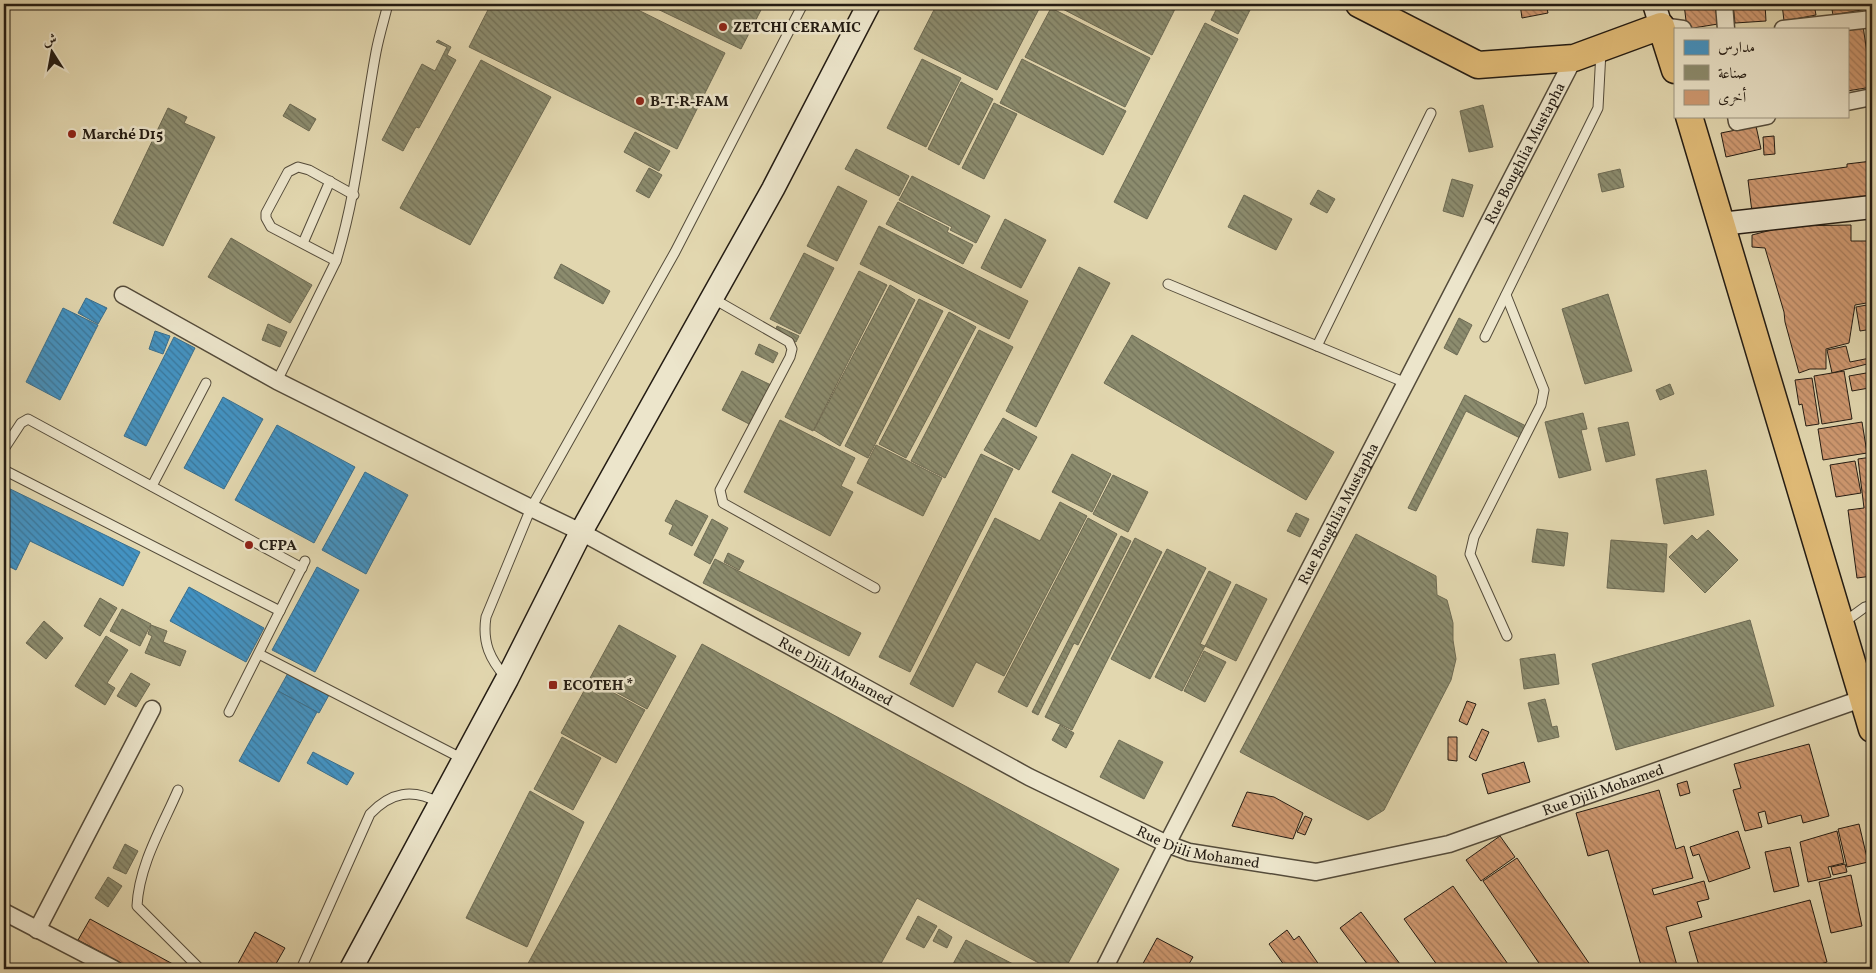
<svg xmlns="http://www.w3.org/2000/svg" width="1876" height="973" viewBox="0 0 1876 973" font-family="Vollkorn,Amiri,serif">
<defs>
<pattern id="schools-back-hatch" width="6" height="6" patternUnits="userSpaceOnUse" patternTransform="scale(1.25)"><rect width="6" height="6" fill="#4393c3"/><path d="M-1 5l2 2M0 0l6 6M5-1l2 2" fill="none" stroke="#38779d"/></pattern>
<pattern id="industry-back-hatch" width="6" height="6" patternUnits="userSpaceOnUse" patternTransform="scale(1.25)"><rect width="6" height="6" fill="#8c8c6e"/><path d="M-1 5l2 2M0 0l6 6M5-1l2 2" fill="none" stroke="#727259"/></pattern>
<pattern id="building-back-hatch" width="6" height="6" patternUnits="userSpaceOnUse" patternTransform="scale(1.25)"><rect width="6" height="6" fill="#cf9971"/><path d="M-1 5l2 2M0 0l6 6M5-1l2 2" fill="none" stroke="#a87c5c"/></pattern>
</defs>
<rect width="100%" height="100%" fill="#e2d7af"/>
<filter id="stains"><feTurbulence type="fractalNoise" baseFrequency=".004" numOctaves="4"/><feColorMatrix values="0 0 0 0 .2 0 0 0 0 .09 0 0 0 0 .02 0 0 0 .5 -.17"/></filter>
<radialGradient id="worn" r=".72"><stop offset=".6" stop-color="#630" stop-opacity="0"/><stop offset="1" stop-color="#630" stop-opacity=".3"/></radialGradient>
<g fill="url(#schools-back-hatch)" stroke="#3a6f8e">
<path d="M86 298 107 308 98 324 78 313Z"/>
<path d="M63 308 98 325 60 400 26 382Z"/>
<path d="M155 331 170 336 163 354 149 349Z"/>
<path d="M174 337 195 348 146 446 124 436Z"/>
<path d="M223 397 263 419 224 489 184 468Z"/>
<path d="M277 425 355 467 314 543 235 500Z"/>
<path d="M365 472 408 495 366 574 322 550Z"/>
<path d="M4 486 140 552 123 586 30 541 16 570 4 564Z"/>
<path d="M317 567 359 590 315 672 272 650Z"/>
<path d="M189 587 264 628 246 662 170 621Z"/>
<path d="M288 673 329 695 319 713 278 691Z"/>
<path d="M278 691 317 712 279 782 239 761Z"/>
<path d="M313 752 354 773 347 785 307 763Z"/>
</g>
<g fill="url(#industry-back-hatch)" stroke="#6d6a53">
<path d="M491 4H626L725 53 677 149 469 47Z"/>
<path d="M647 4H764L741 49Z"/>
<path d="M937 4H1033L1040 7 997 90 914 49Z"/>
<path d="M1053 4H1175L1177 5 1152 55Z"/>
<path d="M1219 4H1253L1238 34 1211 20Z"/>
<path d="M1051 8 1150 58 1125 107 1025 57Z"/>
<path d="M1205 23 1238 39 1147 219 1114 202Z"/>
<path d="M438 40 451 47 447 55 456 60 419 128 416 127 403 151 382 140 422 64 435 71 447 47 436 42Z"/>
<path d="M922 59 961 78 926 147 887 128Z"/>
<path d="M1022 59 1126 111 1103 155 1000 103Z"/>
<path d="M481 60 551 97 470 245 400 208Z"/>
<path d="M961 82 993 99 959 165 928 149Z"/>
<path d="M994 103 1017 114 984 179 962 168Z"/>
<path d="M290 104 316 119 309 131 283 116Z"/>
<path d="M1483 105 1493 147 1469 152 1460 111Z"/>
<path d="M168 108 187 117 184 123 215 137 163 246 113 223Z"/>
<path d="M635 132 670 151 659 171 624 152Z"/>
<path d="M856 149 909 176 899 196 845 169Z"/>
<path d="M649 168 662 175 649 198 636 191Z"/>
<path d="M1620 169 1624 187 1602 192 1598 174Z"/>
<path d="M912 176 990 216 976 243 950 230 952 227 899 200Z"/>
<path d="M1452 179 1473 185 1463 217 1443 211Z"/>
<path d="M838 186 867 201 837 261 807 246Z"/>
<path d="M1318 190 1335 199 1327 213 1310 204Z"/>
<path d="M1244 195 1292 219 1276 250 1228 227Z"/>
<path d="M898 202 949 228 947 232 973 245 963 264 886 224Z"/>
<path d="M1005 219 1046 240 1021 288 981 268Z"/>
<path d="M879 226 1028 301 1009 339 860 264Z"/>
<path d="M231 238 312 285 290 323 208 277Z"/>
<path d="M804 253 834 268 800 334 770 319Z"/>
<path d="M561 264 610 291 603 304 554 278Z"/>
<path d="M1079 267 1110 283 1036 427 1006 411Z"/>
<path d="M859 271 887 285 813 431 785 417Z"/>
<path d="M890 285 915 300 840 446 814 430Z"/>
<path d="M1608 294 1632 371 1585 384 1562 309Z"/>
<path d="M919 299 943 311 868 458 845 446Z"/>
<path d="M949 312 976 327 906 458 879 444Z"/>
<path d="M1459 318 1472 325 1457 355 1444 348Z"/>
<path d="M268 324 287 332 280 347 262 340Z"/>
<path d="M777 326 799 336 796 342 775 332Z"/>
<path d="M979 330 1013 347 945 478 911 461Z"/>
<path d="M1132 335 1334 452 1306 500 1104 383Z"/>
<path d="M759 344 778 353 773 363 755 354Z"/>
<path d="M742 371 771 385 751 425 722 410Z"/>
<path d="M1670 384 1674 394 1660 400 1656 390Z"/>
<path d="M1465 395 1526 426 1520 438 1466 411 1416 511 1408 508Z"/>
<path d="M1583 413 1587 429 1581 430 1591 470 1559 478 1545 422Z"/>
<path d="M1003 418 1037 437 1019 470 984 450Z"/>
<path d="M780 420 855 458 841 486 853 492 830 536 744 492Z"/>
<path d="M1628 422 1635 455 1606 462 1598 428Z"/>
<path d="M876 445 942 478 923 516 857 483Z"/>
<path d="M981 454 1013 469 910 672 879 657Z"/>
<path d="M1072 454 1111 474 1092 512 1052 492Z"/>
<path d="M1706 470 1714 515 1664 524 1656 479Z"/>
<path d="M1113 475 1148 492 1128 532 1093 514Z"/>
<path d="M676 500 708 516 692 546 669 534 673 525 665 521Z"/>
<path d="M1060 502 1087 516 1004 676 976 662 953 707 910 684 995 518 1040 541Z"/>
<path d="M1296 513 1309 519 1300 537 1287 531Z"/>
<path d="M1088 518 1117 534 1027 707 998 692Z"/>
<path d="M712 519 728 528 710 564 694 555Z"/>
<path d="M1537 529 1568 533 1564 566 1532 562Z"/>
<path d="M1708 530 1738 560 1705 593 1669 557 1692 535 1697 540Z"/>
<path d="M1356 534 1436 576 1437 595 1447 600 1453 623V640L1456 659 1451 680 1384 810 1368 820 1240 752Z"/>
<path d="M1121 536 1131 541 1078 645 1074 643 1038 715 1032 712Z"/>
<path d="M1135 538 1162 552 1072 730 1045 717Z"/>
<path d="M1611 540 1667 544 1664 592 1607 588Z"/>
<path d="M1167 549 1206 568 1150 679 1111 659Z"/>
<path d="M728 553 744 561 739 570 724 562Z"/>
<path d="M715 559 861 633 849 656 703 583Z"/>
<path d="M1209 571 1231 582 1200 644 1205 646 1182 691 1155 677Z"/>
<path d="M1236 584 1267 599 1236 661 1205 646Z"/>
<path d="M100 598 117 608 100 636 84 626Z"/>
<path d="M122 609 151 624 140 646 110 631Z"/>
<path d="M1750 620 1774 706 1616 750 1592 664Z"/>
<path d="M44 621 63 638 46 659 26 643Z"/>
<path d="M151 625 167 631 163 642 186 651 180 666 145 653 152 636 148 634Z"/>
<path d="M619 625 676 656 647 709 590 678Z"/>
<path d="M106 636 128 650 107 683 115 688 105 705 75 686Z"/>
<path d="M702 644 1119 869 1065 969H1050L917 898 878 969H525Z"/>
<path d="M1204 651 1226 662 1205 702 1184 691Z"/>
<path d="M1555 654 1559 684 1524 689 1520 659Z"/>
<path d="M131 673 150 684 136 707 117 696Z"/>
<path d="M590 680 645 710 616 763 561 733Z"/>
<path d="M1545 699 1552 727 1557 726 1559 737 1538 742 1528 703Z"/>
<path d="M1060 725 1074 733 1066 748 1052 740Z"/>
<path d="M562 737 601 758 573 810 534 789Z"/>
<path d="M1119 740 1163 762 1144 799 1100 777Z"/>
<path d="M530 791 584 822 527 947 466 918Z"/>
<path d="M125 844 138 851 126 874 113 868Z"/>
<path d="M108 877 122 886 108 907 95 898Z"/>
<path d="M918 916 937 926 924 948 906 939Z"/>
<path d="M939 929 952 937 947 948 933 941Z"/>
<path d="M966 940 1017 966 1016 969H963L953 964Z"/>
</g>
<g fill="url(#building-back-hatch)" stroke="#241c13">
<path d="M1520 4H1546L1548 13 1522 18Z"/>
<path d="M1684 4H1715L1718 24 1687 29Z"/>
<path d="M1733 4H1765L1766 21 1735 23Z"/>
<path d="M1782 4H1814L1816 15 1784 21Z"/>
<path d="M1831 4H1866L1867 9 1833 15Z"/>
<path d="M1863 26 1872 87 1847 91V29Z"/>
<path d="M1756 126 1761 149 1726 157 1721 133Z"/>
<path d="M1774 136 1775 154 1764 155 1763 137Z"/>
<path d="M1872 161V203L1753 220 1748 180 1847 167V164Z"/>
<path d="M1851 225V241H1872V302L1855 305 1849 343 1826 349V369H1810L1799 373 1785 322 1784 312 1765 248 1752 247V235L1787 226Z"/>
<path d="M1872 304V329L1860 331 1856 307Z"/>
<path d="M1846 346 1850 362 1870 358 1871 363 1832 373 1827 350Z"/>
<path d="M1844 371 1852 419 1822 424 1814 376Z"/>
<path d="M1872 372V394H1871L1869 388 1852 391 1849 376Z"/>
<path d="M1812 378 1819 424 1806 426 1802 404 1799 405 1795 380Z"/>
<path d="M1862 422 1867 453 1823 460 1818 429Z"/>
<path d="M1872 457V576L1857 578 1848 510 1864 508 1858 459Z"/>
<path d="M1855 461 1861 493 1836 497 1830 465Z"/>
<path d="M1467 701 1476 704 1467 725 1459 721Z"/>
<path d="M1482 729 1489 732 1476 761 1469 757Z"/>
<path d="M1448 737H1457V761L1448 760Z"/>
<path d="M1809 744 1829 816 1803 823 1801 815 1768 824 1765 811 1758 813 1762 827 1745 831 1733 790 1741 788 1734 764Z"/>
<path d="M1524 762 1530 782 1488 794 1482 774Z"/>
<path d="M1687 781 1690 793 1680 796 1677 784Z"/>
<path d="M1659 790 1676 849 1684 846 1693 878 1652 889 1654 895 1704 881 1709 899 1697 902 1702 917 1666 927 1678 969H1642L1608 850 1588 856 1576 813Z"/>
<path d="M1247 792 1274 797 1303 813 1293 839 1232 826Z"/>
<path d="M1305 816 1312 819 1305 835 1297 832Z"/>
<path d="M1859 824 1868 862 1847 867 1838 829Z"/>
<path d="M1738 831 1750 868 1709 882 1699 854 1693 856 1690 847Z"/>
<path d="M1837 831 1844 863 1828 867 1831 877 1808 882 1800 842Z"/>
<path d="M1500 836 1515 857 1481 881 1466 860Z"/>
<path d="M1790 847 1799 886 1774 892 1765 852Z"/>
<path d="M1517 858 1593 969H1543L1483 881Z"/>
<path d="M1845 864 1847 872 1833 875 1831 867Z"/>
<path d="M1851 875 1862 926 1831 933 1819 882Z"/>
<path d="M1453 886 1510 967 1506 969H1485L1484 967 1481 969H1440L1404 919Z"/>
<path d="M1810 900 1827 962 1805 969H1700L1689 932Z"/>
<path d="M1361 912 1403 968 1401 969H1371L1340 928Z"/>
<path d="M90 919 182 969H132L78 940Z"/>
<path d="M1287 930 1294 940 1299 936 1322 969H1287L1269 944Z"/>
<path d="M255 932 285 948 273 969H235Z"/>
<path d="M1157 938 1193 957 1186 969H1140Z"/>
</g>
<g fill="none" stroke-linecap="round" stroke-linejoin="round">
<defs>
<g id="lane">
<path d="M303 243 330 181"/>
<path d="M336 261 271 227 266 218V213L288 172 298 167 309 170 354 195"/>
<path d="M1168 284 1406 383"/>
<path d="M1506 295 1544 390 1541 405 1474 537 1470 554 1507 636"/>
<path d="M712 298 789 342 792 349 790 357 720 490 723 503 875 588"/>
<path d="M1485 337 1598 108 1601 51"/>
<path d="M1317 346 1431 113"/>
<path d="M277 381 336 261C357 193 363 122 376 52 379 36 384 20 388 4"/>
<path d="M4 449 21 423 28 419 302 568"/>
<path d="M4 470 280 611"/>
<path d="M152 486 206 383"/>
<path d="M1843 623 1865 607 1872 605"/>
<path d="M259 654 463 759"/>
<path d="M506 678C490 659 482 643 486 617L531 508 675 252 803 4"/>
<path d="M229 712 305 561"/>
<path d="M178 790C162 827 139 865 137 906L200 969"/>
<path d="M301 969 370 814C391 792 412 788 440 803"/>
</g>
<g id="street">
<path d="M1724 4 1726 29"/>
<path d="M1661 26 1683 29"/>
<path d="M1783 29 1872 19"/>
<path d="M1847 102 1872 97"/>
<path d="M1736 116 1737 122 1767 116"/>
<path id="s1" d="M123 295 277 381 531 508 581 532 1029 777 1167 844 1189 852 1316 872 1449 844 1864 698"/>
<path d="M4 912 114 969"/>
<path d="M37 930 152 709"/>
<path id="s2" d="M1104 969 1167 844 1574 58"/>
</g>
<g id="secondary">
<path d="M1654 4 1661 26"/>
<path d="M1721 224 1872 207"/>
<path d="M351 969 507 679 581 532 773 189 869 4"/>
</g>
<g id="primary">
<path d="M1359 4 1478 65 1574 58 1661 26 1675 70"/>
<path d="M1689 116 1872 729"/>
</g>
</defs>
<use href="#lane" stroke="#544b3a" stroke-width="11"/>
<use href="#street" stroke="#544b3a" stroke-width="19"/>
<use href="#secondary" stroke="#241c13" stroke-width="25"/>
<use href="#primary" stroke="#241c13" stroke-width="29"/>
<use href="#lane" stroke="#ece5cb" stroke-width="9"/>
<use href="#street" stroke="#ece5cb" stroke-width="16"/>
<use href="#secondary" stroke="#ece5cb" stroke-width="22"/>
<use href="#primary" stroke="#e1bc78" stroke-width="26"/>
</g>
<g fill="#8f2418" stroke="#ece5cb" stroke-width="2">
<circle cx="723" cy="27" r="5"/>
<circle cx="640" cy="101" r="5"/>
<circle cx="72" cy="134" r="5"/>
<circle cx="249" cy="545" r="5"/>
<rect x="548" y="680" width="10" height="10" rx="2.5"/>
</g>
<g text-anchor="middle" stroke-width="5" stroke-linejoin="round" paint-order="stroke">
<g font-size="15" font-weight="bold" fill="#241c13" stroke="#ece5cb" text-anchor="start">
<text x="733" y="32">ZETCHI CERAMIC</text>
<text x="650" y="106">B-T-R-FAM</text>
<text x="82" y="139">Marché D15</text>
<text x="259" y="550">CFPA</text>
<text x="563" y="690">ECOTEH *</text>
</g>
<g font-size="15" fill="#241c13" stroke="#ece5cb">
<text dy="5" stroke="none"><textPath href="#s2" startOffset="918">Rue Boughlia Mustapha</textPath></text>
<text dy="5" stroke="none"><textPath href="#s2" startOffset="512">Rue Boughlia Mustapha</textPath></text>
<text dy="5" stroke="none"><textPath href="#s1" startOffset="806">Rue Djili Mohamed</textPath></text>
<text dy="5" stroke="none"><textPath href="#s1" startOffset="1631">Rue Djili Mohamed</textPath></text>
<text dy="5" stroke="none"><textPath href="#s1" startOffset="1211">Rue Djili Mohamed</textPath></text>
</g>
</g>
<rect width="1876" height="973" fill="none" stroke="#e2d7af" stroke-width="20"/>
<rect x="5" y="5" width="1866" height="963" fill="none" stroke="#241c13" stroke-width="2.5"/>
<rect x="10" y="10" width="1856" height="953" fill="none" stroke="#241c13"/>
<rect x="1674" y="28" width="175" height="90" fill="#ece5cb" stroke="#9c9581"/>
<rect x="1684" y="40" width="25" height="15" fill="#4393c3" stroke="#9c9581"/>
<text x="1718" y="52" font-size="15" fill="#241c13">مدارس</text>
<rect x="1684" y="65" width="25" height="15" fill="#8c8c6e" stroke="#9c9581"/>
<text x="1718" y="78" font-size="15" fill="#241c13">صناعة</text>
<rect x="1684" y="90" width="25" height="15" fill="#cf9971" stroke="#9c9581"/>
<text x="1718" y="102" font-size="15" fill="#241c13">أخرى</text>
<g transform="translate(52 52) rotate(349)" stroke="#ece5cb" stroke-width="4" paint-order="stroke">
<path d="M0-4L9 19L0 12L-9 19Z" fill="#241c13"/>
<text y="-8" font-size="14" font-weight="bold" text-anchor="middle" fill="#241c13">ش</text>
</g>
<rect width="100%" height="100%" filter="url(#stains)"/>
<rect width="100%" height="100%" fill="url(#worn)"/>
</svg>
